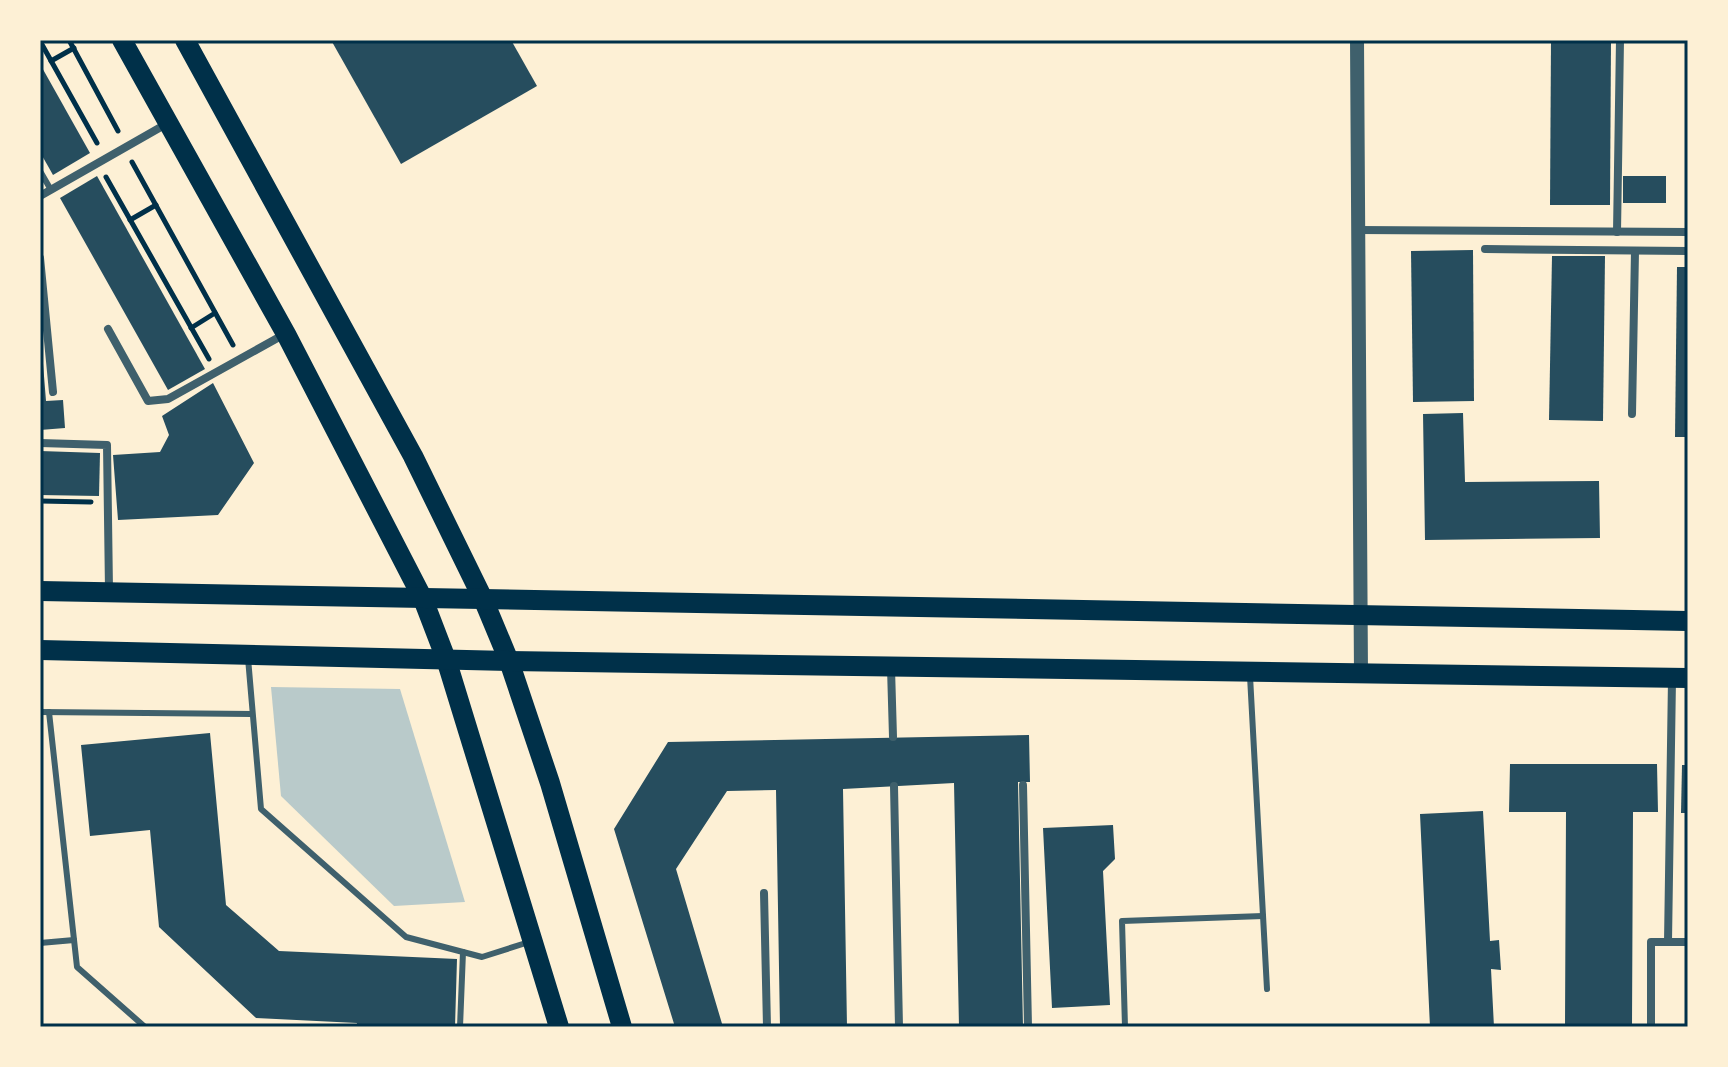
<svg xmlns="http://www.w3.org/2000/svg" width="1728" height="1067" viewBox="0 0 1728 1067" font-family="'Asap Condensed',sans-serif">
<rect width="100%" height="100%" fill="#fdf0d5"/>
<path fill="#b9caca" d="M271 687 400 689 465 902 394 906 281 796Z"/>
<g fill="#264d5e">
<path d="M331 40H511L537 86 401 164Z"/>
<path d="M1551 40H1611L1610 205H1550Z"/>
<path d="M40 64 90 153 53 175 40 152Z"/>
<path d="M97 176 205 369 168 390 60 198Z"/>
<rect x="1623" y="176" width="43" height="27"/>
<path d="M1473 250 1474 401 1413 402 1411 251Z"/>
<path d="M1552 256H1605L1603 421 1549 420Z"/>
<path d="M1677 267H1688V437H1675Z"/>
<path d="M42 351 46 401 63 400 65 428 40 430V352Z"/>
<path d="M213 383 254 463 218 515 118 520 113 455 160 452 169 435 162 416Z"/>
<path d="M1463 413 1465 482 1599 481 1600 538 1425 540 1423 414Z"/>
<path d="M40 451 100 453 99 496 40 495Z"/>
<path d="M210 733 226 905 279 951 457 959 455 1027H356L357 1023 256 1018 159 927 150 830 90 836 81 745Z"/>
<path d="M1029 735 1030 782H1018L1023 1027H959L954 783 843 789 847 1027H780L776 790 727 791 676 869 723 1027H675L614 829 668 742Z"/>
<path d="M1510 764H1657L1658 812H1633L1632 1027H1565L1566 812H1509Z"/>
<path d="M1682 765H1688V813H1681Z"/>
<path d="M1483 811 1490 941 1499 940 1501 970 1491 969 1494 1027H1430L1420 814Z"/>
<path d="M1113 825 1115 859 1103 871 1110 1005 1052 1008 1043 828Z"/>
</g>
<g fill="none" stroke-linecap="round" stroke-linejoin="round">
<g stroke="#003049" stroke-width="5">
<path d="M69 40 118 131"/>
<path d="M40 41 97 143"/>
<path d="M51 61 74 48"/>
<path d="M132 162 233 345"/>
<path d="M106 177 209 359"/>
<path d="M130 220 156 205"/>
<path d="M191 328 215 313"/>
<path d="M40 501 91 502"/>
</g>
<g stroke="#3f606c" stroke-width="6">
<path d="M40 171 51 190"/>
<path d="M248 658 261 809 406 937 482 957 529 942"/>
<path d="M1250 676 1267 989"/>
<path d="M40 712 252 714"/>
<path d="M49 712 77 967 145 1027"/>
<path d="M40 943 74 940"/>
<path d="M460 1027 463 952"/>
<path d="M1125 1027 1122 921 1263 916"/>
</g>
<g stroke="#3f606c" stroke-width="8">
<path d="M40 196 168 123"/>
<path d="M1358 230 1688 232"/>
<path d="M1617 232 1620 40"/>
<path d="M1485 249 1688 251"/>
<path d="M40 258 53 392"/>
<path d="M108 329 148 401 168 399 283 335"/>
<path d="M1632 414 1635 251"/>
<path d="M40 443 107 445 109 590"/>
<path d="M891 668 893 737"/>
<path d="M1023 785 1028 1027"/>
<path d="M894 786 899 1027"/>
<path d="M764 893 767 1027"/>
<path d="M1668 942 1672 679"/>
<path d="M1651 1027V942H1688"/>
</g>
<path stroke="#3f606c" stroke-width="14" d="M1357 40 1361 675"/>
<g stroke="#003049" stroke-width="20">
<path d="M122 40 286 334 423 599 446 659 559 1027"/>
<path d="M185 40 413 456 484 601 509 661 550 783 622 1027"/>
<path d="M40 591 1688 621"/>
<path d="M40 650 509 661 1688 678"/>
</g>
</g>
<rect width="1728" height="1067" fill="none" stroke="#fdf0d5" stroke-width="84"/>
<rect x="42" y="42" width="1644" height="983" fill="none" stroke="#003049" stroke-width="3"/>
</svg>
